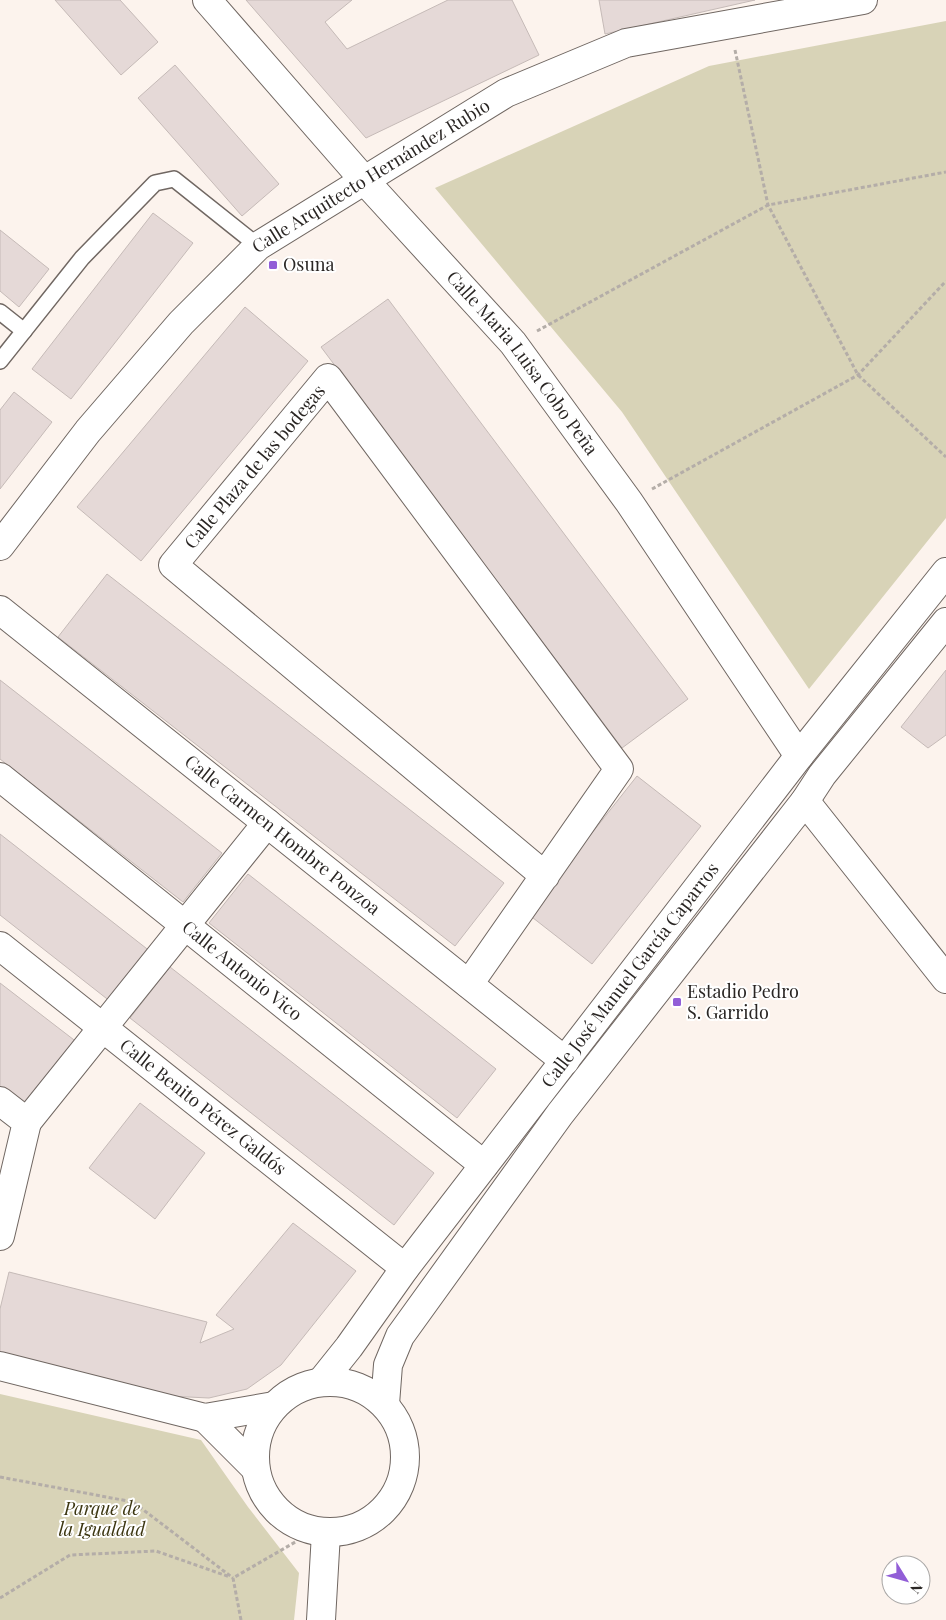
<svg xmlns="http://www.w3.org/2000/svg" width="946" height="1620" viewBox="0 0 946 1620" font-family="'Playfair Display',serif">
<rect width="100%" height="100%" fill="#fcf3ed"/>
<g fill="#d8d3b7">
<path d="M946 21V518L809 689 622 412 435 188 709 66Z"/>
<path d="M0 1394 201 1440 248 1507 299 1573 294 1620H0Z"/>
</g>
<g fill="#e5d9d7" stroke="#c5bab7">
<path d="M55 0H120L158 42 121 75Z"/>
<path d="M246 0H352L325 22 347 49 448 0H512L539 55 366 138Z"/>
<path d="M599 0H755L605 34Z"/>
<path d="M175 65 279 184 242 216 138 98Z"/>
<path d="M153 213 193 243 71 399 32 369Z"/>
<path d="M0 230 49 269 19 307 0 291Z"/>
<path d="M388 299 688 699 622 748 321 347Z"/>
<path d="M245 307 308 361 141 561 77 507Z"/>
<path d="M14 392 52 422 0 489V410Z"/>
<path d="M107 574 504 883 455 946 58 637Z"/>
<path d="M946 670V735L928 748 901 727Z"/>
<path d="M0 680 222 853 183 902 0 759Z"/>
<path d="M637 776 701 826 592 964 528 914Z"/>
<path d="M0 834 151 952 111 1002 0 915Z"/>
<path d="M248 874 496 1069 457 1118 209 923Z"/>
<path d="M170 967 434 1173 394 1225 130 1018Z"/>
<path d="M0 983 78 1043 27 1109 0 1089Z"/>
<path d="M140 1103 205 1153 155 1219 89 1168Z"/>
<path d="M293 1223 356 1271 281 1365 247 1389 209 1398 168 1396 0 1354V1309L9 1272 207 1322 200 1343 234 1329 216 1315Z"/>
</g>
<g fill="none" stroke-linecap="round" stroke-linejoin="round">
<defs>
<g id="lane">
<path d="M0 312 24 331"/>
<path d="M0 361 82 258 155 183 174 179 258 246"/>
</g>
<g id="street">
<path id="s1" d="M0 546 88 431 181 323 258 246 506 93 626 43 863 0"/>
<path id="s2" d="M0 610 565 1061"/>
<path id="s3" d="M0 777 484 1165"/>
<path id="s4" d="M0 946 405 1268"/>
<path d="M469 984 619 769 328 378 173 565 545 876"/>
<path d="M0 1101 27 1122 0 1236"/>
<path d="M27 1122 267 823"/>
</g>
<g id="secondary">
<path id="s5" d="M207 0 364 180 513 343 629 502 799 756"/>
<path d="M805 801 946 979"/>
<path d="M0 1366 205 1418 274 1406"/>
<circle cx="330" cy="1457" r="75"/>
<path id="s6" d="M321 1382 349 1347 405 1268 799 756 946 572"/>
<path d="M385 1404 388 1365 400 1336 560 1114 805 801 822 775 946 622"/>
<path d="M205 1418 255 1468"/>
<path d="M321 1620 326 1533"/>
</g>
</defs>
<use href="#lane" stroke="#706762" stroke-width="18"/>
<use href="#street" stroke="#706762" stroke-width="30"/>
<use href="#secondary" stroke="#706762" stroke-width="30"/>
<g stroke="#b4ada8" stroke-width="3" stroke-dasharray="4 2.5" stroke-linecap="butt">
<path d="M735 50 768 205 858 375 946 457"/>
<path d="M537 331 768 205 946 172"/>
<path d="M652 489 858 375 946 281"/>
<path d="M0 1477 133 1502 233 1578"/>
<path d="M0 1598 70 1555 156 1551 230 1577"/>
<path d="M241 1620 233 1578 297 1541"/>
</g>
<use href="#lane" stroke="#fff" stroke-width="15"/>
<use href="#street" stroke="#fff" stroke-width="28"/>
<use href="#secondary" stroke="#fff" stroke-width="28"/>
</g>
<g fill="#925ed7" stroke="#fff" stroke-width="2">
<rect x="268" y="260" width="10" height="10" rx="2.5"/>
<rect x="672" y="997" width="10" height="10" rx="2.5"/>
</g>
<g text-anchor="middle" stroke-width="4" stroke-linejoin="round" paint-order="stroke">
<g font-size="18" fill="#2a2624" stroke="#fff">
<text dy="6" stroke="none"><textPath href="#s1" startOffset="529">Calle Arquitecto Hernández Rubio</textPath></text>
<text dy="6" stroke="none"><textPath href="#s5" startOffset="481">Calle Maria Luisa Cobo Peña</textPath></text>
<text transform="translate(255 467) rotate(-50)" y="6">Calle Plaza de las bodegas</text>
<text dy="6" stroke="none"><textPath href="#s2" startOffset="361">Calle Carmen Hombre Ponzoa</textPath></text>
<text dy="6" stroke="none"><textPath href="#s3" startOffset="310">Calle Antonio Vico</textPath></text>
<text dy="6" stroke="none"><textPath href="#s6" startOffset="511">Calle José Manuel García Caparros</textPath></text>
<text dy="6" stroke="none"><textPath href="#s4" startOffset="259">Calle Benito Pérez Galdós</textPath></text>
</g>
<g font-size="18" fill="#2a2624" stroke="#fff" text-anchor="start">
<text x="283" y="271">Osuna</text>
<text x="687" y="998">Estadio Pedro<tspan x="687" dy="21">S. Garrido</tspan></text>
</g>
<g font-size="18" font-style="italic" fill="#3c3611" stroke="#fff">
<text x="102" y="1515">Parque de<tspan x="102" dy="21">la Igualdad</tspan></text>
</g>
</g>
<g transform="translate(906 1580) rotate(127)"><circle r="24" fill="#ffffff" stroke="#aaa8a7"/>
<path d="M0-4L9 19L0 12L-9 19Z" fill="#925ed7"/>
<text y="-8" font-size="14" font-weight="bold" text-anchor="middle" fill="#2a2624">N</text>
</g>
</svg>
